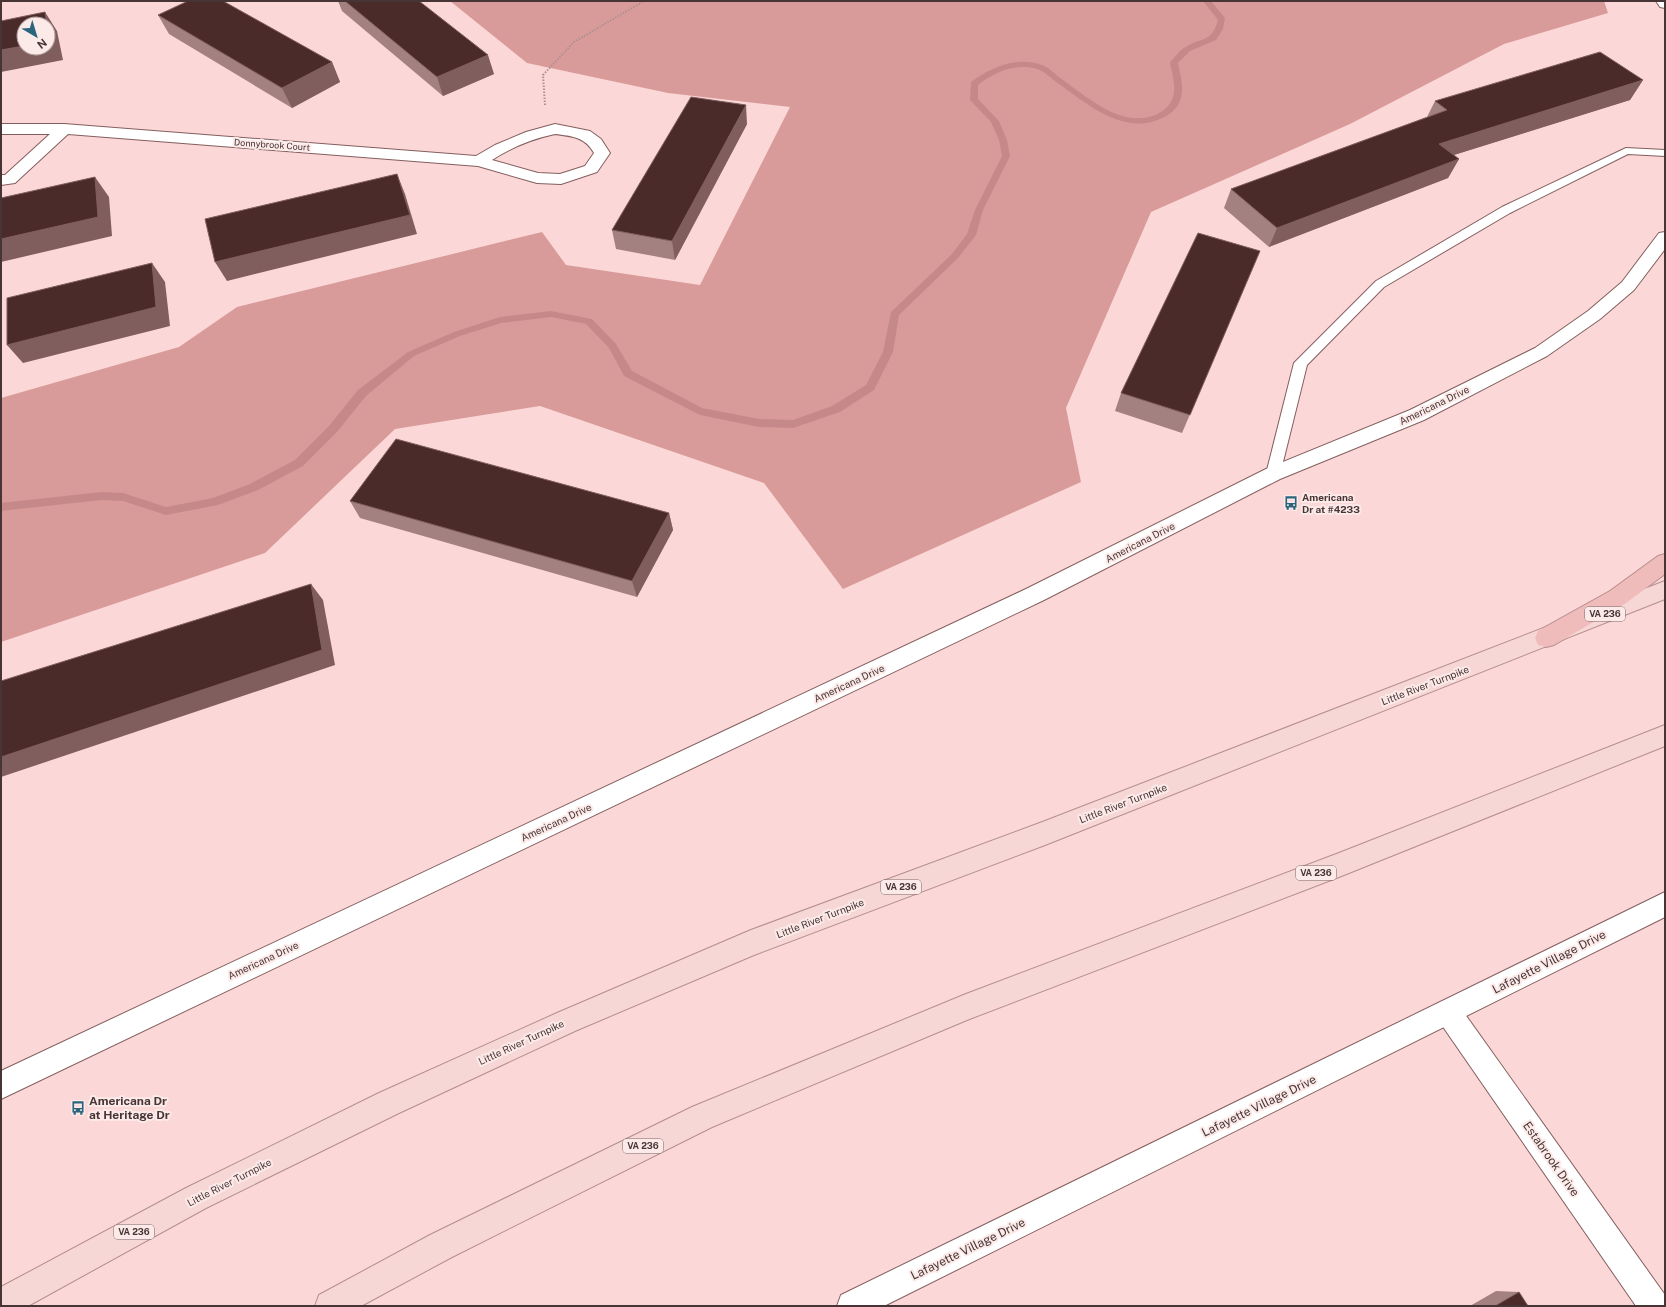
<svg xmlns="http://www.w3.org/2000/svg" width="1666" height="1307" viewBox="0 0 1666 1307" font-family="'Public Sans',sans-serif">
<rect width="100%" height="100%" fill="#fbd8d7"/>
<path fill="#d99b9a" d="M450 1H1604L1608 13 1504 44 1350 124 1151 212 1066 408 1081 482 843 589 764 483 540 406 395 429 265 553 1 642V398L179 347 237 307 542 232 566 265 700 285 790 107 668 93 527 63Z"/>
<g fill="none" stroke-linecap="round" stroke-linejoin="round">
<path fill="#c68989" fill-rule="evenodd" d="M1203 1H1211L1225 18 1223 29 1216 40 1190 51 1178 63C1182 82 1188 102 1168 115 1128 139 1091 107 1059 84 1053 80 1044 71 1037 69 1015 63 995 72 978 85V99L999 121 1007 140 1010 156 983 210 976 235 958 258 899 315 893 352 874 390 840 412 793 428 759 427 700 415 624 376 609 348 586 324 551 317 501 323 460 336 414 356 366 396 337 432 303 466 258 490 218 505 166 515 123 501 101 500 1 511V503L101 492 123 493 166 507 213 498 250 484 295 460 329 426 358 390 408 352 454 332 500 317 551 311 592 319 616 344 632 371 702 408 759 419 793 420 832 406 866 385 883 352 891 312 952 254 967 234 975 210 1002 156 999 140 991 122 970 100 971 82C991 67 1017 56 1042 65 1048 67 1054 73 1059 77 1087 97 1126 133 1161 112 1180 100 1174 81 1170 63L1171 61C1175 57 1179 51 1184 48 1202 36 1211 44 1218 20Z"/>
<defs>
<path id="lane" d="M1626 148 1665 150V156L1628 154 1510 213 1384 287 1307 365 1280 474 1278 478 1273 479 1268 478 1266 474 1294 363 1376 281 1502 207Z"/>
<g id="street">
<path d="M1 124H64L476 156 495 145 526 132 555 124 590 131 601 139 610 153 597 172 561 184 537 183 478 166 68 134 15 183 1 185V175H5L50 134H1ZM555 134C572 136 585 137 594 153L585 166 560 174 538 173 492 160C512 147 532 139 555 134Z"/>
<path d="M1448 999 1457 1003 1665 1295V1306H1636L1439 1021 1435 1012 1439 1003Z"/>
</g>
<g id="secondary">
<path d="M1656 1H1665V8L1660 7Z"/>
<path d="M1665 232V249L1634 290 1600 319 1547 356 1424 420 1280 479 1044 600 1 1099V1071L1028 588 1266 469 1410 410 1535 348 1588 311 1622 282 1659 233Z"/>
<path d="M1665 892V917L884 1306H837L841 1295Z"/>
</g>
<g id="primary">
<path d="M1665 581V599L1045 845 754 955 575 1031 399 1113 206 1208 28 1306H1V1287L186 1188 379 1093 557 1013 751 930 1045 821Z"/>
<path d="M1665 725V746L1339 877 967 1020 712 1127 452 1257 361 1306H315L319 1295 430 1235 692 1107 966 994 1339 853Z"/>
</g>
<path id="highway" d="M1665 554V574L1626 603 1554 645 1546 647 1538 645 1535 638 1538 631 1610 591 1658 556Z"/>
</defs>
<use href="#lane" stroke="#845e5e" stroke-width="2"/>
<use href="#street" stroke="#845e5e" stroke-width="2"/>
<use href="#secondary" stroke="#845e5e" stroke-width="2"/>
<use href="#primary" stroke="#b48d8c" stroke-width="2"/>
<use href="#highway" stroke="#b48d8c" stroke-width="2"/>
<path stroke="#ac9190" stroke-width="2" stroke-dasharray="1.5 1.5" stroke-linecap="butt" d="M545 105 543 75 574 42 644 1"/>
<use href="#lane" fill="#fff" fill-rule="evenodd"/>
<use href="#street" fill="#fff" fill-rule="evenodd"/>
<use href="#secondary" fill="#fff" fill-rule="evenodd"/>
<use href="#primary" fill="#f6d7d6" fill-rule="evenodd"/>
<use href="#highway" fill="#f0bcbb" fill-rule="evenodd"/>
</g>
<g fill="#a38180">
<path d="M338 1H419L494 74 443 96 342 11Z"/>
<path d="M158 15 332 62 340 82 292 108 169 34Z"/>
<path d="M1643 80 1630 100 1454 155 1459 159 1448 178 1269 247 1224 208 1231 189 1427 117 1435 101Z"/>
<path d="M747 124 675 260 616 249 612 230Z"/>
<path d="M1260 251 1182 433 1115 411 1121 393Z"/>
<path d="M350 501 669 513 673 530 637 597 360 518Z"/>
<path d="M1496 1291 1519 1292 1528 1306H1470Z"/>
</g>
<g fill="#805e5e">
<path d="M45 12 57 31 63 60 1 72V50L24 46V48H48V24H47Z"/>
<path d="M488 55 494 74 443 96 437 77Z"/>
<path d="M332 62 340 82 292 108 282 88Z"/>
<path d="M1643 80 1630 100 1428 163 1439 144Z"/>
<path d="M746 105 747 124 675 260 672 241Z"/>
<path d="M1459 159 1448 178 1269 247 1277 228Z"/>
<path d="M397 174 405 194 417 234 227 281 215 262Z"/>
<path d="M95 177 109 197 112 236 1 262V239Z"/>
<path d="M152 263 165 282 170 326 23 363 7 345Z"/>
<path d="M669 513 673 530 637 597 632 581Z"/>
<path d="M311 584 323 600 335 665 1 777V757Z"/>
</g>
<g fill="#4b2a2a" stroke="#805e5e">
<path d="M188 1H223L332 62 282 88 158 15Z"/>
<path d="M345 1H419L488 55 437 77Z"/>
<path d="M45 12 47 24H24V46L1 50V21Z"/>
<path d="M48 29 50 40 48 41Z"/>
<path d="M1600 52 1643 80 1439 144 1459 159 1277 228 1231 189 1447 110 1435 101Z"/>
<path d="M691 97 746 105 672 241 612 230Z"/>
<path d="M397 174 410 215 215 262 205 219Z"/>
<path d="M95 177 98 217 1 239V198Z"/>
<path d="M1198 233 1260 251 1190 415 1121 393Z"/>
<path d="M152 263 156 307 7 345V298Z"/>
<path d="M396 439 669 513 632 581 350 501Z"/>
<path d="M311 584 322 650 1 757V681Z"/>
<path d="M1519 1292 1528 1306H1495Z"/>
</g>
<defs>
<symbol id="bus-bare" viewBox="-9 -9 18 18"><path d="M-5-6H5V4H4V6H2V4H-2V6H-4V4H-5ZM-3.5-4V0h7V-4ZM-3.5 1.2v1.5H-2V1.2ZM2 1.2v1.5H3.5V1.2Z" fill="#2a647d" stroke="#fceae9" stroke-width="2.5" paint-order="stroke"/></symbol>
</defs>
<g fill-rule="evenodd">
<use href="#bus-bare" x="1281" y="493" width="20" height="20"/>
<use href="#bus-bare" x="68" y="1098" width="20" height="20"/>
</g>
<g text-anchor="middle" stroke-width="4" stroke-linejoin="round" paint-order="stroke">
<g font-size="9" fill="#463534" stroke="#fceae9">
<text transform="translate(272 145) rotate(4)" y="3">Donnybrook Court</text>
</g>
<g fill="#fceae9" stroke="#7d6b6a" stroke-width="1">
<rect x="1585" y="607" width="40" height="14" rx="3"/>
<rect x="1296" y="866" width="40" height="14" rx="3"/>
<rect x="881" y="880" width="40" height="14" rx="3"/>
<rect x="623" y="1139" width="40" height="14" rx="3"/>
<rect x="114" y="1225" width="40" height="14" rx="3"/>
</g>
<g font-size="9" font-weight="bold" fill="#463534">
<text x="1605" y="617">VA 236</text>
<text x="1316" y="876">VA 236</text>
<text x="901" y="890">VA 236</text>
<text x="643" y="1149">VA 236</text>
<text x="134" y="1235">VA 236</text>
</g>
<g font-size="10" fill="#463534" stroke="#fceae9">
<text transform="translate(1434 405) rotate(-26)" y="4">Americana Drive</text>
<text transform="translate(1140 542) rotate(-27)" y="4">Americana Drive</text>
<text transform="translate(849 683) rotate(-25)" y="4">Americana Drive</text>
<text transform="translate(1425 685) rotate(-21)" y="4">Little River Turnpike</text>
<text transform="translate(1123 803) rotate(-21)" y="4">Little River Turnpike</text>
<text transform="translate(556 822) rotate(-25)" y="4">Americana Drive</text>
<text transform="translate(820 918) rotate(-21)" y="4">Little River Turnpike</text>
<text transform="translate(263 960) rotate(-25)" y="4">Americana Drive</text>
<text transform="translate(521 1042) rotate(-25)" y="4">Little River Turnpike</text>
<text transform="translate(229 1182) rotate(-27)" y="4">Little River Turnpike</text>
</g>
<g font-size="10" font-weight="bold" fill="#463534" stroke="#fceae9" text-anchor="start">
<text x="1302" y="501">Americana<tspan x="1302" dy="12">Dr at #4233</tspan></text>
</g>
<g font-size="12" fill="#463534" stroke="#fceae9">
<text transform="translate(1549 962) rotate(-27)" y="4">Lafayette Village Drive</text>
<text transform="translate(1259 1106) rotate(-26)" y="4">Lafayette Village Drive</text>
<text transform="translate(1551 1159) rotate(55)" y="4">Estabrook Drive</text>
<text transform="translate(968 1249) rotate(-26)" y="4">Lafayette Village Drive</text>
</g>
<g font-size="12" font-weight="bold" fill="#463534" stroke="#fceae9" text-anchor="start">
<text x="89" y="1105">Americana Dr<tspan x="89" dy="14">at Heritage Dr</tspan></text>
</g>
</g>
<rect width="1666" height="1307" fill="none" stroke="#463534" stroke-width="4"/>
<g transform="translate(36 36) rotate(142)"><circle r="19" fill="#fceae9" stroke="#b3a2a1"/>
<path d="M0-3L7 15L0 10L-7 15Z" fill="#2a647d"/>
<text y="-6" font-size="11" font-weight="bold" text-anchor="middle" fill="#463534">N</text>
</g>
</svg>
